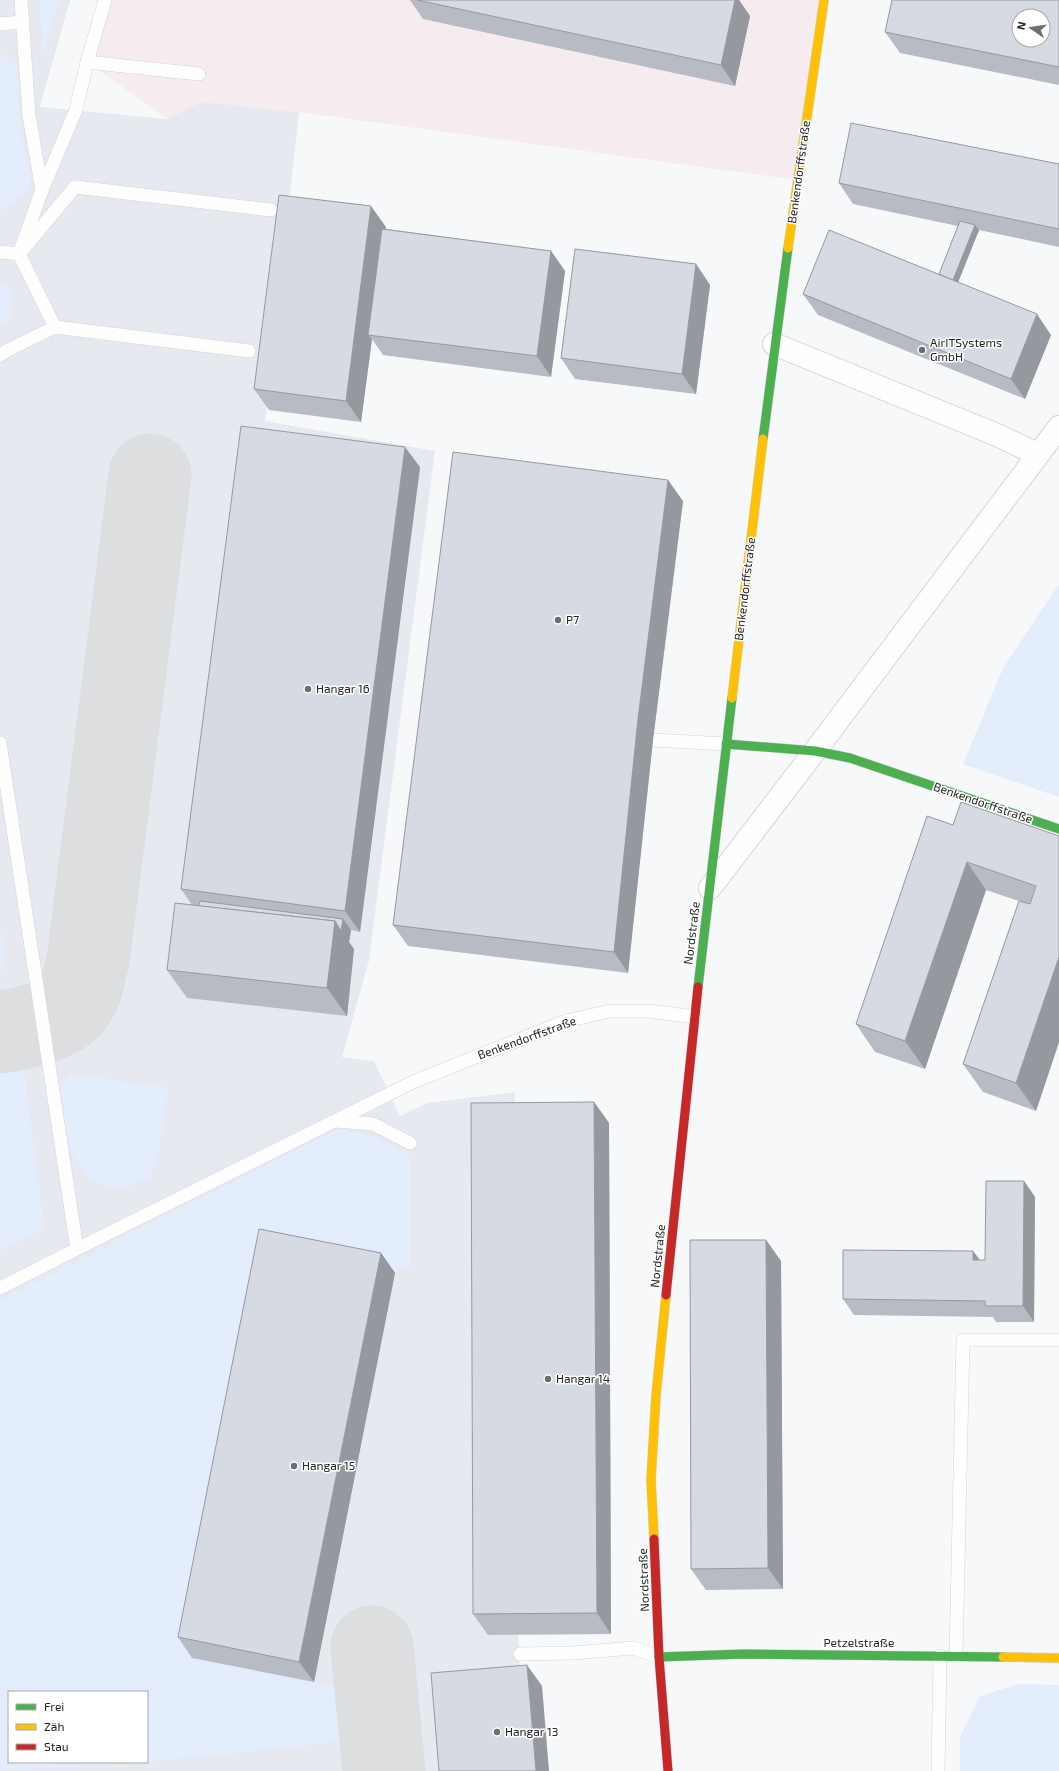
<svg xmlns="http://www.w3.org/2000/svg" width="1059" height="1771" viewBox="0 0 1059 1771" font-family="'Exo 2',sans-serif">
<rect width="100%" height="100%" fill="#f7f8fa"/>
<path fill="#f6ebef" d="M105 0H824L797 180 299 112 201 102 168 119 87 62Z"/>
<path fill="#e6e9f0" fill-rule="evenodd" d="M0 0H70L40 107 167 119 201 102 299 112 265 421 435 451 369 960 342 1057 374 1061 400 1116 427 1103 515 1092 514 1123H609L611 1634 518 1635 521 1687 542 1686 549 1771H0ZM9 1692H147V1762H9Z"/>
<g fill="#e4edfb">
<path d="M40 0H59L43 55Z"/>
<path d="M0 52 16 69 22 137 31 181 24 194 0 212Z"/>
<path d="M0 285 8 287 15 302 8 320 0 325Z"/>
<path d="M1059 584V797L963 764 1003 668Z"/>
<path d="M0 924 6 966 0 971Z"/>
<path d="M23 1064 44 1229 0 1250V1067Z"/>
<path d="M70 1074 168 1088 158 1156 150 1177 128 1187H108L90 1179 69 1150 60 1085Z"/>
<path d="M338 1129 372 1136 410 1156V1266L395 1273 274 1249 314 1682 354 1689 356 1717 342 1740 320 1744 147 1762V1692H9V1762H146L0 1771V1300Z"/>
<path d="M1019 1684 1059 1685V1771H960V1737L980 1696Z"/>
</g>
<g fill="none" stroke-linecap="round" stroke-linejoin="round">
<g stroke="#dddedf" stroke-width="83">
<path d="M0 1032C20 1029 56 1022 70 1007 81 995 84 976 88 960L150 475"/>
<path d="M372 1647 384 1771"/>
</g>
<defs>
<g id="lane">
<path d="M0 24 22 22"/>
<path d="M87 62 199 74"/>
<path d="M42 190 76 110 87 62 105 0"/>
<path d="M0 252 19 254 75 187 271 210"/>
<path d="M55 327 249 351"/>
<path d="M0 355 8 350 55 327 19 254 42 190 29 116 21 0"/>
<path d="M653 740 726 744"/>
<path d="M0 743 77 1249 413 1082 566 1021 610 1011H650L694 1017"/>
<path d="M336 1121 373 1124 410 1143"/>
<path d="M0 1288 77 1249"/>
<path d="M520 1654 573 1653 633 1648 659 1657"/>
<path d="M956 1656 963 1340H1059"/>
<path d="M938 1771 940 1656"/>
</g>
<g id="street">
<path d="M774 344 997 435 1037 454"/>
<path d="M710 888 815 751 1059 427"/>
</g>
<g id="fast">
<path d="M763 439 788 248"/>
<path d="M726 744 815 751 850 758 1059 829"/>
<path d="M698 987 732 698"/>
<path d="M659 1657 744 1654 1003 1657"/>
</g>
<g id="slow">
<path d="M788 248 824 0"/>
<path d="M732 698 763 439"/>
<path d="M654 1539 651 1480 656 1395 666 1295"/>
<path d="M1003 1657 1059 1658"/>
</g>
<g id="jam">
<path d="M666 1295 698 987"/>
<path d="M654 1539 659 1657 668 1771"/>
</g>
</defs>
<use href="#lane" stroke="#d3d4d5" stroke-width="14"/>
<use href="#street" stroke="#d3d4d5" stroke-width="24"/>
<use href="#fast" stroke="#d3d4d5" stroke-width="10"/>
<use href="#slow" stroke="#d3d4d5" stroke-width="10"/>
<use href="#jam" stroke="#d3d4d5" stroke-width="10"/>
<use href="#lane" stroke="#fefefe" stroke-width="13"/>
<use href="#street" stroke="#fefefe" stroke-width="22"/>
<use href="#fast" stroke="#4caf50" stroke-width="9"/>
<use href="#slow" stroke="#ffc107" stroke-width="9"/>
<use href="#jam" stroke="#c62828" stroke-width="9"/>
</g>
<g fill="#b7bbc3">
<path d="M410 0H739L750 16 735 86 423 19Z"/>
<path d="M1059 0V85L900 53 885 32Z"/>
<path d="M1059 164V247L979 230 958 282 1051 335 1025 399 818 315 803 294 939 274 958 226 853 204 839 183Z"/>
<path d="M386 227V229L551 251 565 271 551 377 383 355 372 339 361 422 269 410 254 389Z"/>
<path d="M696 264 710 285 696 394 575 379 561 358Z"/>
<path d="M420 467 360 932 351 930 349 942 354 949 347 1016 187 998 167 970 192 905 181 889Z"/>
<path d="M683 501 653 740 628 973 408 946 393 925Z"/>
<path d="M953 825 1059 836V1042L1036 1111 983 1092 963 1064 1019 901 986 890 925 1069 875 1052 856 1024Z"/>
<path d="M594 1102 609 1123 611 1634 488 1635 473 1614Z"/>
<path d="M1024 1181 1035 1197 1034 1322H996L993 1317 854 1315 843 1299 973 1251 980 1260H985Z"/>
<path d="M766 1240 781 1261 783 1589 706 1590 691 1569Z"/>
<path d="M381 1253 395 1273 314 1682 192 1658 178 1637Z"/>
</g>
<g fill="#95999f">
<path d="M735 0H739L750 16 735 86 721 65Z"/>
<path d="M371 206 386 227 372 335H368L372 339 361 422 346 401Z"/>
<path d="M975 225 979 230 953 295 949 289Z"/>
<path d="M551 251 565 271 551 377 537 356Z"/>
<path d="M696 264 710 285 696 394 682 374Z"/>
<path d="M1037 314 1051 335 1025 399 1011 379Z"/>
<path d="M405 447 420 467 360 932 345 911Z"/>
<path d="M668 480 683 501 653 740 628 973 614 952 638 719Z"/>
<path d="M967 862 986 890 925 1069 905 1041Z"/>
<path d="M343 919 351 930 349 942 354 949 347 1016 327 988 335 921Z"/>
<path d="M1059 957V1042L1036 1111 1016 1083Z"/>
<path d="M594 1102 609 1123 611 1634 597 1613Z"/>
<path d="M1024 1181 1035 1197 1034 1322 1023 1306Z"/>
<path d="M766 1240 781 1261 783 1589 768 1568Z"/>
<path d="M973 1251 985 1267 973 1260Z"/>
<path d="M381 1253 395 1273 314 1682 299 1662Z"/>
<path d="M527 1665 542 1686 549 1771H536Z"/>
</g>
<g fill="#d5dae3" stroke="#95999f" fill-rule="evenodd">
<path d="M417 0H735L721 65Z"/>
<path d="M892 0H1059V67L885 32ZM1019 16H1043V40H1019Z"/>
<path d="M851 123 1059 164V229L839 183Z"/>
<path d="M279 195 371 206 346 401 254 389Z"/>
<path d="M960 221 975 225 953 280 939 274Z"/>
<path d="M382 229 551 251 537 356 368 335Z"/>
<path d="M829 230 1037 314 1011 379 803 294Z"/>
<path d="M575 249 696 264 682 374 561 358Z"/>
<path d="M241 426 405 447 345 911 181 889Z"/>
<path d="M453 452 668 480 638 719 614 952 393 925Z"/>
<path d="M961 802 1059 836V957L1016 1083 963 1064 1019 901 1030 904 1036 886 967 862 905 1041 856 1024 927 816 953 825Z"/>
<path d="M200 901 343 919 341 931 335 921 199 906Z"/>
<path d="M175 903 335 921 327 988 167 970Z"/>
<path d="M594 1102 597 1613 473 1614 471 1103Z"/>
<path d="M986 1181H1024L1023 1306H985V1301L843 1299V1250L973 1251V1260H985Z"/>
<path d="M259 1229 381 1253 299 1662 178 1637Z"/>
<path d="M690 1240H766L768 1568 691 1569Z"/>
<path d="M527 1665 536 1771H439L431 1673Z"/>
</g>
<g fill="#6d6e6f" stroke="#fff" stroke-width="1.5">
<circle cx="922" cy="350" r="4"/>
<circle cx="558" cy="620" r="4"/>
<circle cx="308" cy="689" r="4"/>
<circle cx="548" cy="1379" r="4"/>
<circle cx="294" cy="1466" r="4"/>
<circle cx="497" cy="1732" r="4"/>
</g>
<g text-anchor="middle" stroke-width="3" stroke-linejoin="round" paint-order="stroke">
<g font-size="12" fill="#222324" stroke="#fff">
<text transform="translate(799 172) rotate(-82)" y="4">Benkendorffstraße</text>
<text transform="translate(745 589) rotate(-83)" y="4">Benkendorffstraße</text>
<text transform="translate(983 803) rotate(19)" y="4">Benkendorffstraße</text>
<text transform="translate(692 933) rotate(-83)" y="4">Nordstraße</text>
<text transform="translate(527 1038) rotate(-20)" y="4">Benkendorffstraße</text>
<text transform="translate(658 1256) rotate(-84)" y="4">Nordstraße</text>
<text transform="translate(644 1580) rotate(-92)" y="4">Nordstraße</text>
<text x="859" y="1647">Petzelstraße</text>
</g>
<g font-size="12" fill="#222324" stroke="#fff" text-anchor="start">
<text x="930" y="347">AirITSystems<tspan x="930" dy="14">GmbH</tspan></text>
<text x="566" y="624">P7</text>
<text x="316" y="693">Hangar 16</text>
<text x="556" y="1383">Hangar 14</text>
<text x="302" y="1470">Hangar 15</text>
<text x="505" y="1736">Hangar 13</text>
</g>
</g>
<rect x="8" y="1691" width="140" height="72" fill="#ffffff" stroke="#a7a7a7"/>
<rect x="16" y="1704" width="20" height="6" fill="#4caf50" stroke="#a7a7a7"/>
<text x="44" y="1711" font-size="12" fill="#222324">Frei</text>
<rect x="16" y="1724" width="20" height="6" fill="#ffc107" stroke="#a7a7a7"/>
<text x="44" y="1731" font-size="12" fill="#222324">Zäh</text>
<rect x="16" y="1744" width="20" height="6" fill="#c62828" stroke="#a7a7a7"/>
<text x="44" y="1751" font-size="12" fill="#222324">Stau</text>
<g transform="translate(1031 28) rotate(283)"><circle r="19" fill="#ffffff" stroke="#a7a7a7"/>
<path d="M0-3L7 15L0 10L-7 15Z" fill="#6d6e6f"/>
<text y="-6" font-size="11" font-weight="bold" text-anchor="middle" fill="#222324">N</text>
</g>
</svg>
